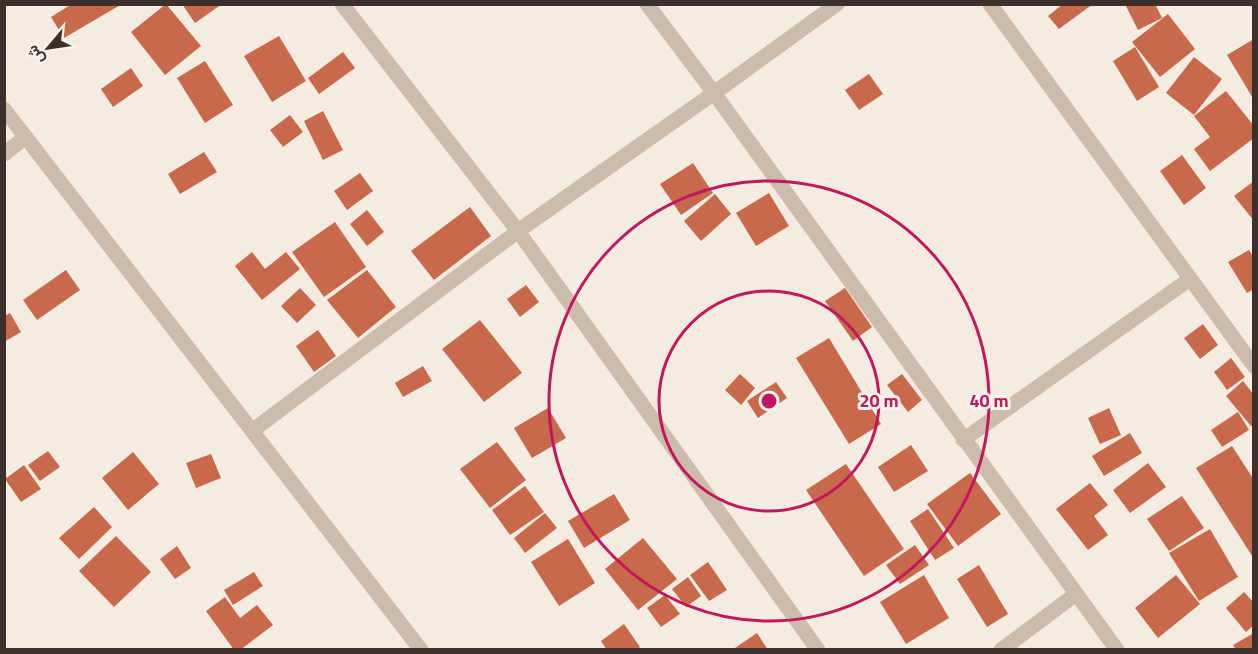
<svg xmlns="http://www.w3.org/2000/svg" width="1258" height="654" viewBox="0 0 1258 654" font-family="'Titillium Web',Vazirmatn,sans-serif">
<rect width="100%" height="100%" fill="#f4ebe1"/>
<g fill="#c8694b">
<path d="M72 4H122L64 38 51 17Z"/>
<path d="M166 4 201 46 165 75 131 32Z"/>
<path d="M182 4H222L195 23Z"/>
<path d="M1063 4H1093L1059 29 1048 16Z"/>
<path d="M1125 4H1155L1162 18 1138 30Z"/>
<path d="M1168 14 1195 49 1160 77 1132 42Z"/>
<path d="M279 36 306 81 272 102 244 56Z"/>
<path d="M1254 39V100L1227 55Z"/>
<path d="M1135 47 1159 87 1137 101 1113 61Z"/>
<path d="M343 52 355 68 319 94 308 78Z"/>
<path d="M1194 57 1222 79 1194 115 1166 93Z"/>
<path d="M205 61 233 105 205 123 177 78Z"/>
<path d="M131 68 143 86 113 107 101 89Z"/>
<path d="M869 74 883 94 859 110 845 90Z"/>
<path d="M1226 91 1254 126V138L1210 171 1194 149 1210 137 1194 116Z"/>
<path d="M323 111 343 150 323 160 304 121Z"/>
<path d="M290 115 303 132 283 147 270 130Z"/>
<path d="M204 152 217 172 180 194 168 174Z"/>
<path d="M1182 155 1206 188 1184 205 1160 171Z"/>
<path d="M693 163 713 193 681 215 660 184Z"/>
<path d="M360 173 373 191 347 210 334 191Z"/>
<path d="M1254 181V221L1234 196Z"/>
<path d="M769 193 789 226 756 246 736 213Z"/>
<path d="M715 194 731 214 701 241 684 221Z"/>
<path d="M470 207 491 236 434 280 411 251Z"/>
<path d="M367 210 384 232 367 246 350 224Z"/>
<path d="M335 222 366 267 324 297 292 252Z"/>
<path d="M1249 250 1254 258V289L1247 293 1228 262Z"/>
<path d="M252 252 265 269 286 252 300 269 262 300 235 266Z"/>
<path d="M66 270 80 290 37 320 23 300Z"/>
<path d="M367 270 396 307 358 338 327 300Z"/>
<path d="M526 285 539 302 520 317 507 299Z"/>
<path d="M300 288 316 305 297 323 281 306Z"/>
<path d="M845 288 872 327 853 341 825 301Z"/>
<path d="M10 313 21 332 4 342V316Z"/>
<path d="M480 320 522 373 484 402 442 349Z"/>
<path d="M1203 324 1218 345 1200 359 1184 338Z"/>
<path d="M318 330 336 356 314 372 296 346Z"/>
<path d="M829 338 881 424 849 444 796 358Z"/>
<path d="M1231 358 1245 377 1227 390 1214 372Z"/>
<path d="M423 366 432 381 403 397 395 383Z"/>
<path d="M740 374 755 388 741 405 725 390Z"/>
<path d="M902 374 922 400 908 412 887 385Z"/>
<path d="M1243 381 1254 395V424L1251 426 1226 396Z"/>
<path d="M776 382 787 398 758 418 747 401Z"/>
<path d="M548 408 566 438 532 458 514 428Z"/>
<path d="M1109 408 1121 435 1100 444 1088 418Z"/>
<path d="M1238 412 1249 430 1222 447 1211 430Z"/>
<path d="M1130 433 1142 453 1104 476 1092 456Z"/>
<path d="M497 442 526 480 490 508 460 469Z"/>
<path d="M911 445 928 471 894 492 878 467Z"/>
<path d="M1232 446 1254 480V559L1196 468Z"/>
<path d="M48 451 60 467 40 481 28 465Z"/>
<path d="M133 452 159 484 128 510 102 478Z"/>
<path d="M211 454 221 478 196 488 186 463Z"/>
<path d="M1148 463 1166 487 1130 513 1113 490Z"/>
<path d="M846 464 904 549 864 576 806 490Z"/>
<path d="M24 465 41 489 21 502 5 479Z"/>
<path d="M970 473 1001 514 958 546 927 504Z"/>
<path d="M1090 483 1108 505 1094 516 1108 535 1088 550 1056 509Z"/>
<path d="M525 486 544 512 510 535 492 510Z"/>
<path d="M614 494 630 520 584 548 568 521Z"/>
<path d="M1182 496 1204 528 1169 551 1147 519Z"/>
<path d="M94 507 112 527 79 559 59 538Z"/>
<path d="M928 509 954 548 935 560 910 521Z"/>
<path d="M545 513 557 528 525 553 514 538Z"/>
<path d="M1210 529 1238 577 1199 601 1169 553Z"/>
<path d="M116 536 151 572 114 607 79 571Z"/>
<path d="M643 538 677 579 638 610 605 569Z"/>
<path d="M568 539 595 583 559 606 531 562Z"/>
<path d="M915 545 929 565 900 584 886 565Z"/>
<path d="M177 546 191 568 175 579 160 559Z"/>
<path d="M708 562 727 590 709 601 690 575Z"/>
<path d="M979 565 1008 614 987 627 957 579Z"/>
<path d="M254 572 263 586 233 605 224 590Z"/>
<path d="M924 575 949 618 906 644 880 602Z"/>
<path d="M1176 575 1200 604 1158 638 1135 608Z"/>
<path d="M688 577 701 596 686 607 672 589Z"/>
<path d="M1244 592 1254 603V625L1246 632 1226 608Z"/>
<path d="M665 595 680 614 661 627 647 608Z"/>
<path d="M225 597 240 618 257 605 273 625 240 650H234L206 611Z"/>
<path d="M624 624 640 647 636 650H607L601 641Z"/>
<path d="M757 633 768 650H732Z"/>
<path d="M1254 633V650H1236L1233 645Z"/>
</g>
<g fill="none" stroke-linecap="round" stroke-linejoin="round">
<g stroke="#cdbbac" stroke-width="15">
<path d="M342 4 518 231 818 650"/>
<path d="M647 4 714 93 1117 650"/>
<path d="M990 4 1254 366"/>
<path d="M4 109 421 650"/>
<path d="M4 154 26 137"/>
<path d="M252 431 518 231 714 93 837 4"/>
<path d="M963 440 1190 279"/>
<path d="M1001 650 1076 594"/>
</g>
</g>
<g fill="none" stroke="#c2185b" stroke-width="3">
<circle cx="769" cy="401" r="110"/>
<circle cx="769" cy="401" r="220"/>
</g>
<circle cx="769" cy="401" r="9" fill="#c2185b" stroke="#fbf5ee" stroke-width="3"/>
<g font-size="18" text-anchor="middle" font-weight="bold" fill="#c2185b" stroke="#fbf5ee" stroke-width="6" stroke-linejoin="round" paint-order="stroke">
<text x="879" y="407">20 m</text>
<text x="989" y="407">40 m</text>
</g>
<rect width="1258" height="654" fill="none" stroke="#3b302b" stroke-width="12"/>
<g transform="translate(48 48) rotate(241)" stroke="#fbf5ee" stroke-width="4.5" paint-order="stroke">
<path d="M0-4.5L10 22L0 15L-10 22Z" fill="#3b302b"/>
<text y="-9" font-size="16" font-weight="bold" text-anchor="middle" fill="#3b302b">ش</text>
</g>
</svg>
